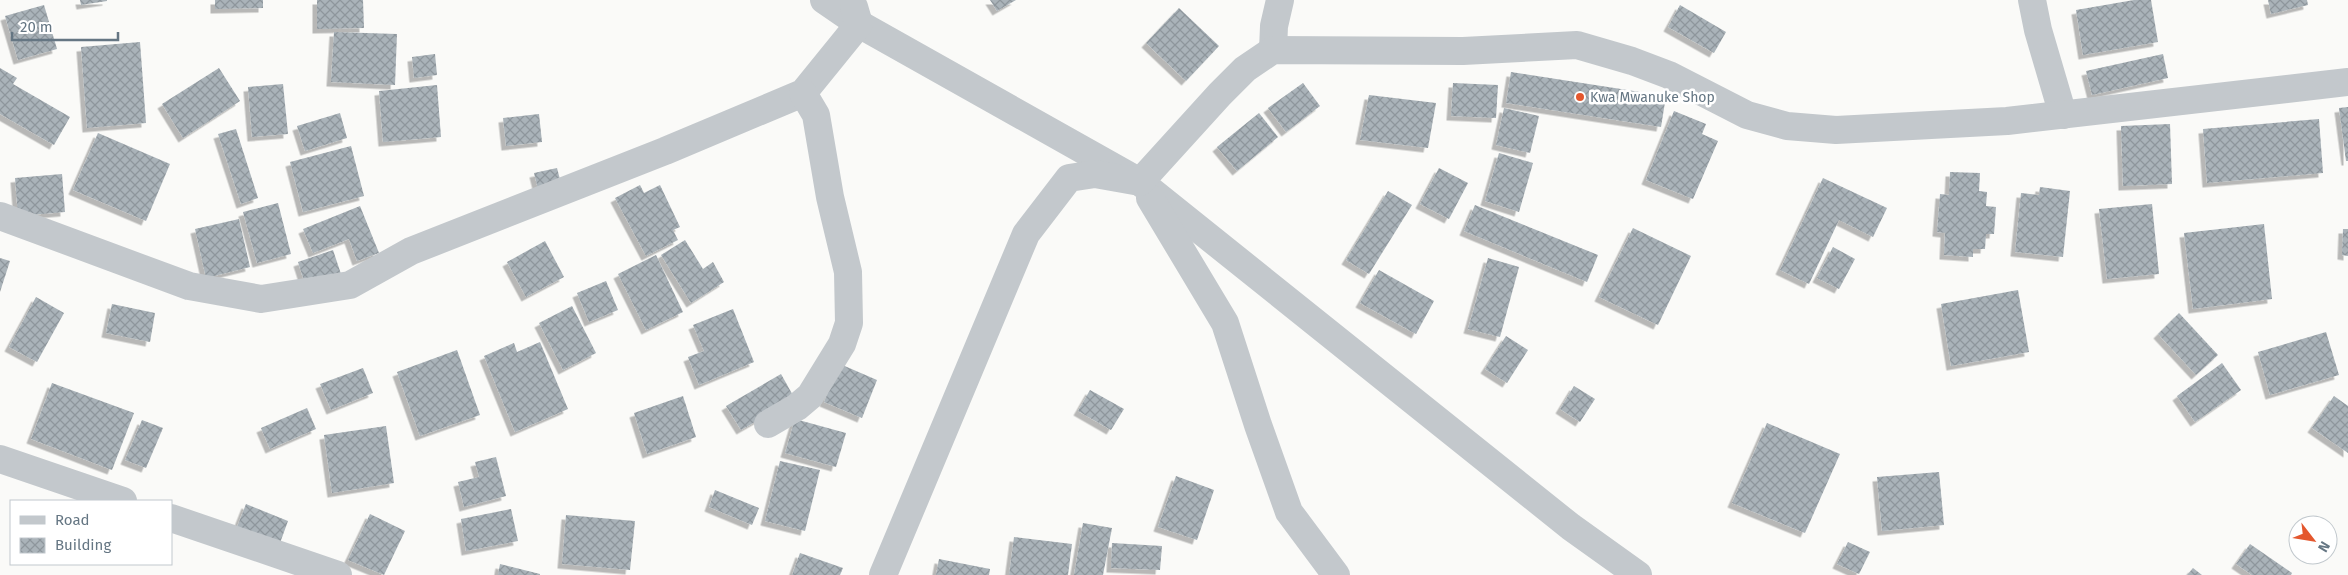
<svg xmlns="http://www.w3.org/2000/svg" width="2348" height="575" viewBox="0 0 2348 575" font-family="'Fira Sans',sans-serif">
<defs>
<pattern id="building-cross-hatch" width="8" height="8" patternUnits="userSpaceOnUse" patternTransform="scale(1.25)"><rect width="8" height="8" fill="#aab3b9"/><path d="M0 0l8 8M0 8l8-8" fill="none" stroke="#8e969c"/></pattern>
<filter id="shadow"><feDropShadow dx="-4.5" dy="4.5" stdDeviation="0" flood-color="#0004"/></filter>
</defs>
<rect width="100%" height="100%" fill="#fafaf8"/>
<g fill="url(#building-cross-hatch)" filter="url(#shadow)">
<path d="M80 0H107V1L81 5Z"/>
<path d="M215 0H263V8L215 9Z"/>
<path d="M317 0H363L364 28 317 29Z"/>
<path d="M990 0H1016L997 11Z"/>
<path d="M2134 0H2151L2158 42 2083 55 2076 10Z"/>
<path d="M2268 0H2307L2308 5 2271 14Z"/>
<path d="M44 5 57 49 18 60 5 16Z"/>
<path d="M1680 5 1726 32 1714 53 1668 27Z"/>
<path d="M1179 8 1219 46 1186 81 1146 43Z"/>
<path d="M334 32 397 34 395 85 331 82Z"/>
<path d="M140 42 146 123 87 128 81 47Z"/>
<path d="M435 54 437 75 414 78 412 57Z"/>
<path d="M2163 54 2168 78 2092 95 2086 71Z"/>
<path d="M0 68 17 78 13 84 70 117 54 145 0 114Z"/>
<path d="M219 68 240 101 183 138 162 104Z"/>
<path d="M1511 72 1666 96 1661 127 1506 103Z"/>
<path d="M1303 83 1320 106 1286 132 1268 108Z"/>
<path d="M1453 83 1498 85 1496 118 1451 116Z"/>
<path d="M283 84 288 134 252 137 248 87Z"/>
<path d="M437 85 441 137 383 142 379 91Z"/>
<path d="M1369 95 1436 103 1428 148 1360 140Z"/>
<path d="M2348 107V161H2346L2339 108Z"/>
<path d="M1504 108 1539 116 1530 153 1496 145Z"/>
<path d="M1674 111 1706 124 1702 134 1718 141 1693 199 1646 180Z"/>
<path d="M340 113 347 138 305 151 297 126Z"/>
<path d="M1259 113 1278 137 1237 171 1217 147Z"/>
<path d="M539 114 542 142 506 146 503 118Z"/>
<path d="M2319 119 2323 173 2207 183 2203 129Z"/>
<path d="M2170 124 2172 184 2123 186 2121 126Z"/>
<path d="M236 129 258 198 241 204 218 134Z"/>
<path d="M98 133 170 164 146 221 73 190Z"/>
<path d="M351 146 364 196 303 212 290 162Z"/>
<path d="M1499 153 1533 163 1519 212 1485 201Z"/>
<path d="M557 168 562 187 539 193 534 173Z"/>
<path d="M1439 168 1468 183 1449 219 1420 204Z"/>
<path d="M1950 172 1980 173 1979 191 1987 192 1986 206 1996 207 1994 234H1986L1985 249H1973V257L1944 255 1945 233 1937 232 1940 194 1949 195Z"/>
<path d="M62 174 65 212 18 216 15 178Z"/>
<path d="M1823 178 1887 208 1873 237 1839 220 1809 284 1780 270Z"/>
<path d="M640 185 644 193 660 185 680 227 673 230 678 240 646 256 615 198Z"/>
<path d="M2040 187 2070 191 2063 257 2015 252 2021 193 2039 195Z"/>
<path d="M1388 191 1412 205 1369 274 1346 260Z"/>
<path d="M278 203 291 254 257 263 243 212Z"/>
<path d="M2152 204 2159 274 2107 279 2099 209Z"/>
<path d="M1475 205 1598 255 1587 282 1464 231Z"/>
<path d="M360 206 379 253 357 261 349 239 313 253 303 229Z"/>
<path d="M239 219 250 267 206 278 195 229Z"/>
<path d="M2264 224 2272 299 2193 309 2184 233Z"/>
<path d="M1633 228 1691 256 1658 325 1599 297Z"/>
<path d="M2343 229H2348V256L2342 255Z"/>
<path d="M685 240 703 269 713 262 724 282 691 303 661 255Z"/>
<path d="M545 241 564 277 526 297 507 262Z"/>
<path d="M1833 247 1855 259 1839 289 1817 278Z"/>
<path d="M333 250 341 274 306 287 298 262Z"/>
<path d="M656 255 683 312 646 330 618 274Z"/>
<path d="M0 258 10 261 0 292Z"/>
<path d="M1488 258 1519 267 1500 337 1468 329Z"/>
<path d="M1379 270 1434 301 1416 334 1360 303Z"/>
<path d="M606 281 618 310 589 322 577 293Z"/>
<path d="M2018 290 2029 352 1951 366 1941 304Z"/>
<path d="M36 297 64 313 37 362 9 347Z"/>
<path d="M112 304 155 313 150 342 106 333Z"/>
<path d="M572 306 596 353 563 370 539 323Z"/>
<path d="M733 309 754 362 699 385 688 357 704 351 693 325Z"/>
<path d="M2179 313 2218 355 2196 375 2158 334Z"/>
<path d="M2326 332 2339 375 2270 395 2258 352Z"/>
<path d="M1506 336 1528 350 1507 383 1485 369Z"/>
<path d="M540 342 568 409 515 432 484 356 514 343 517 352Z"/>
<path d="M457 350 480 415 420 436 397 372Z"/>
<path d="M2222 363 2241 390 2195 422 2177 396Z"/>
<path d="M840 364 877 380 862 418 824 402Z"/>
<path d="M363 368 373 393 331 410 320 384Z"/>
<path d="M781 374 795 399 741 430 726 406Z"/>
<path d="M52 383 134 413 112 470 31 439Z"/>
<path d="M1574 386 1595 399 1580 422 1560 409Z"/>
<path d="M1090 390 1124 409 1111 430 1078 411Z"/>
<path d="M683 396 696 437 647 454 634 413Z"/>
<path d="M2334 396 2348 406V453L2312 428Z"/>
<path d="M307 408 316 429 270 449 261 428Z"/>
<path d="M795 419 846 433 836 467 785 453Z"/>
<path d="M142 420 163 428 146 468 125 460Z"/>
<path d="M1767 423 1840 454 1805 533 1732 503Z"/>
<path d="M386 426 394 483 332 493 324 435Z"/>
<path d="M496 457 506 496 464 507 458 482 479 477 475 462Z"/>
<path d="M780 461 820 470 805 531 765 521Z"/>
<path d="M1939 472 1944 525 1882 531 1877 477Z"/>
<path d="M1176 476 1214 490 1197 540 1158 527Z"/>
<path d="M715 490 759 508 752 525 709 507Z"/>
<path d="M246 504 288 521 280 543 237 527Z"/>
<path d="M511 509 518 541 466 551 461 519Z"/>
<path d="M370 514 405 531 384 575 348 560Z"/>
<path d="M566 515 635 521 630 570 562 564Z"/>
<path d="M1083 523 1112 528 1103 575H1074Z"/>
<path d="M1014 537 1072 544 1068 575H1009Z"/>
<path d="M1848 542 1870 552 1859 574 1837 564Z"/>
<path d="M1112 543 1162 546 1160 570 1111 568Z"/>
<path d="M2250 544 2292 573 2291 575H2252L2236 564Z"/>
<path d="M800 553 843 568 840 575H792Z"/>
<path d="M939 559 990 569 989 575H936Z"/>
<path d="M500 564 540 574V575H498Z"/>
<path d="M2193 568 2202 575H2187Z"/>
</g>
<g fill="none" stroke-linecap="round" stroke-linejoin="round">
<g stroke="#c3c8cc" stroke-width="28">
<path d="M824 0 859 24 1140 182 1571 527 1638 575"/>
<path d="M2032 0 2038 30 2063 115"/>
<path d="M1273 50 1274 26 1280 0"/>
<path d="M1150 198 1225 323 1258 425 1289 512 1336 575"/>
<path d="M0 216 189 286 261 299 350 285 411 251 665 151 803 93 859 24 854 7"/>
<path d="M768 424 797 407 810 396 842 344 849 323 848 272 830 197 816 115 803 93"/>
<path d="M0 459 123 501"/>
<path d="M171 518 338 575"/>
<path d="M883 575 1026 234 1069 178 1095 174 1140 182 1220 94 1245 69 1273 50 1463 51 1577 45 1632 61 1669 75 1747 115 1787 126 1836 130 2007 121 2348 82"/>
</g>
</g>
<circle fill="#e4572e" stroke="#fff" stroke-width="2" cx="1580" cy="97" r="5"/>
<g text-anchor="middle" stroke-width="5" stroke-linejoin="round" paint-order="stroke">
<g font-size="14" fill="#657683" stroke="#fff" text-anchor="start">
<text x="1590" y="102">Kwa Mwanuke Shop</text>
</g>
</g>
<rect x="10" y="500" width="162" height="65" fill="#ffffff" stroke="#c1c8cd"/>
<rect x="20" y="516" width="25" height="8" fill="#c3c8cc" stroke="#c1c8cd"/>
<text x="55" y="525" font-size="15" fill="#657683">Road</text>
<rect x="20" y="538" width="25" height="15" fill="url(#building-cross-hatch)" stroke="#c1c8cd"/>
<text x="55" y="550" font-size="15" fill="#657683">Building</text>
<g transform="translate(2313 540) rotate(121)"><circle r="24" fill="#ffffff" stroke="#c1c8cd"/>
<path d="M0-4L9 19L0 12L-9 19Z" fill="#e4572e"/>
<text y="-8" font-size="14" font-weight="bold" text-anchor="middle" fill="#657683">N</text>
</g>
<path d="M12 32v8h106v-8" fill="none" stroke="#657683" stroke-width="2.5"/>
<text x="20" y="32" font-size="15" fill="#657683" stroke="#ffffff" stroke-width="4" paint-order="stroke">20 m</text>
</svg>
